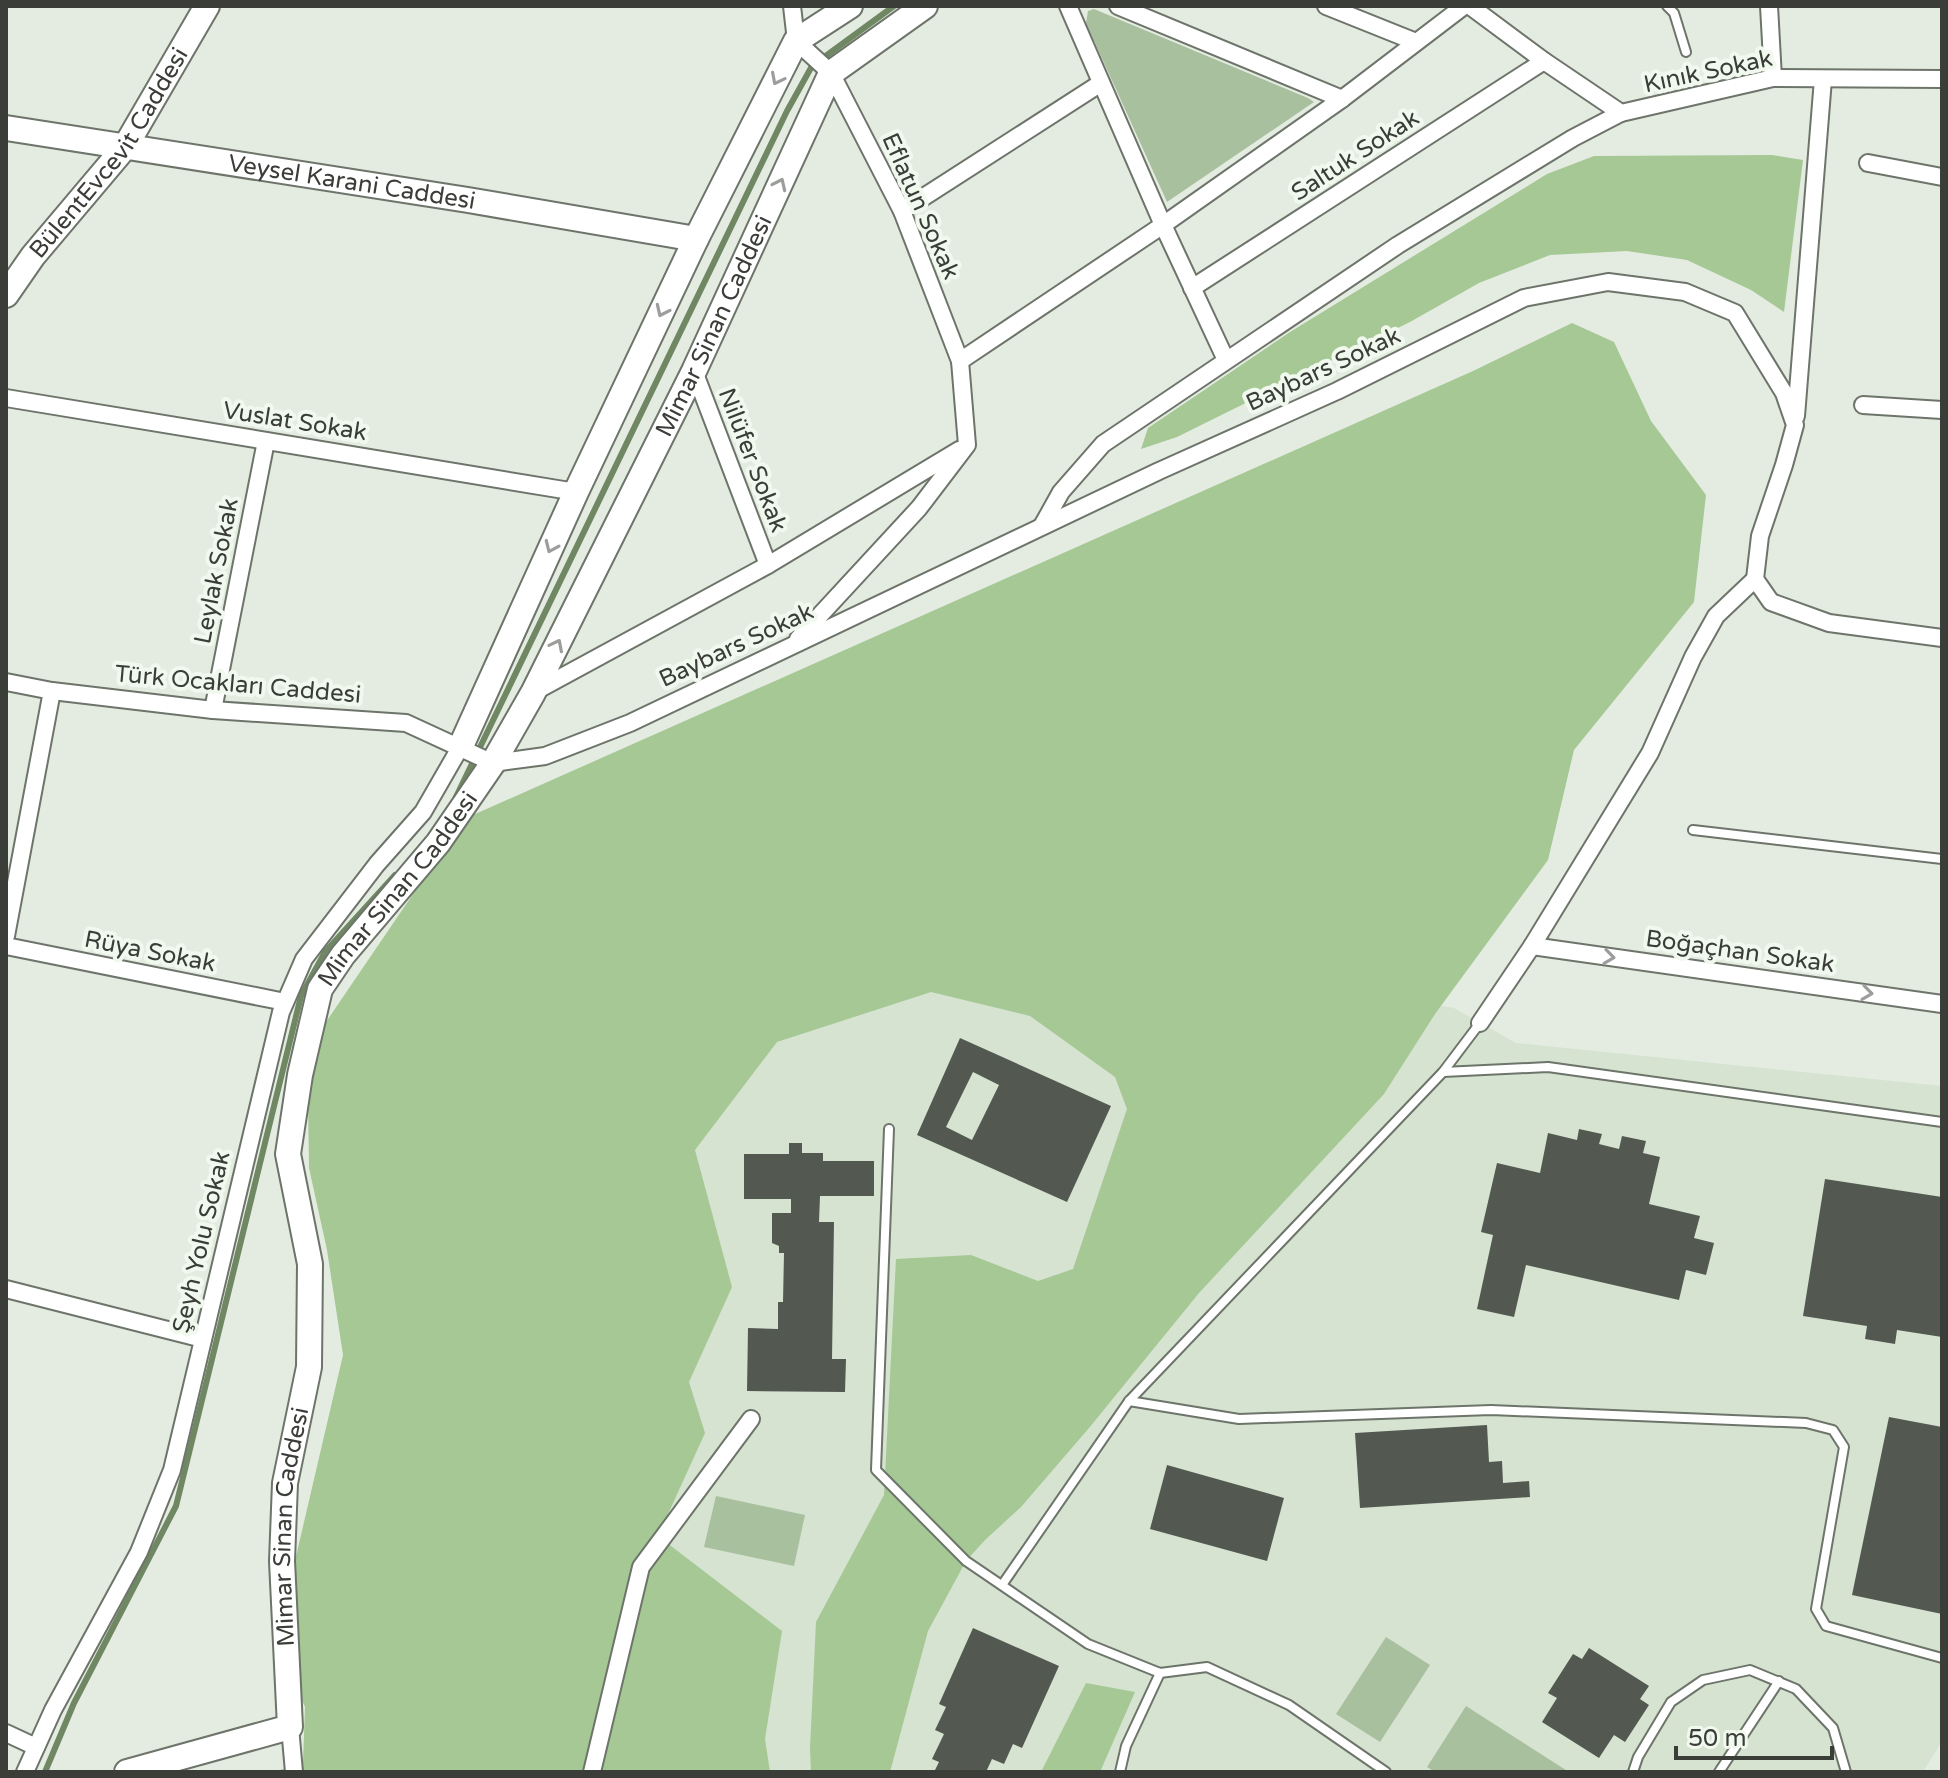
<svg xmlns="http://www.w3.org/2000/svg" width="1948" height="1778" viewBox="0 0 1948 1778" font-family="'Varela Round',sans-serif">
<rect width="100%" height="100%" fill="#e4ece1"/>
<path fill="#d6e3d1" d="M744 870 1454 1008 1516 1043 1942 1086V1741L1923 1772H679L548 1309Z"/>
<g fill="#a9c09f">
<path d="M1094 9 1308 98 1314 102 1167 202 1086 23 1088 11Z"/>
<path d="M716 1496 805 1515 794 1566 704 1547Z"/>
<path d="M1386 1637 1430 1665 1380 1742 1336 1714Z"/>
<path d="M1466 1706 1569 1772H1435L1427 1767Z"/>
</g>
<g fill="#a5c895">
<path d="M1772 155 1803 160 1784 312 1751 290 1687 260 1627 251 1550 255 1479 283 1410 322 1177 437 1141 449 1148 428 1290 332 1547 174 1594 156Z"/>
<path d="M1572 323 1614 342 1651 421 1706 495 1694 602 1574 750 1548 860 1435 1014 1384 1094 1199 1293 1089 1428 1021 1507 985 1540 966 1561 928 1631 890 1772H811L810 1748 816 1622 884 1495 896 1259 971 1255 1038 1281 1073 1269 1127 1109 1115 1077 1030 1016 931 992 777 1042 695 1150 732 1287 689 1382 705 1433 658 1536 782 1631 765 1739 770 1772H273L303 1763 305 1707 276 1642 343 1355 327 1250 309 1168 308 1098 326 1022 464 819 1473 371Z"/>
<path d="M1086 1683 1135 1692 1100 1772H1041Z"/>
</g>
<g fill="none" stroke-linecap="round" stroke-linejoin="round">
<g stroke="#6f8863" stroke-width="6">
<path d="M456 797 787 111 812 66 894 6"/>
<path d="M45 1772 74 1703 176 1506 301 996 325 952 395 875"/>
</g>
</g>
<g fill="#535950" fill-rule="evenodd">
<path d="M960 1038 1111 1106 1067 1202 917 1135ZM973 1072 999 1085 972 1140 946 1127Z"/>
<path d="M1579 1129 1602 1134 1599 1144 1619 1149 1622 1136 1646 1141 1643 1153 1660 1157 1649 1204 1700 1216 1694 1238 1714 1243 1706 1275 1686 1270 1679 1300 1526 1265 1514 1317 1477 1309 1493 1235 1481 1232 1497 1163 1540 1173 1548 1133 1577 1140Z"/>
<path d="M789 1143H802V1153H823V1161H874V1196H820L819 1222H834L832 1359H846L845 1392 747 1391 748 1328 778 1329V1302H783L784 1253H779V1246L772 1243V1213H791V1199H744V1154H789Z"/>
<path d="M1825 1179 1942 1197V1337L1897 1330 1895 1344 1865 1339 1867 1326 1803 1316Z"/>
<path d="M1889 1417 1942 1427V1614L1852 1595Z"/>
<path d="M1487 1425 1489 1462 1502 1461 1503 1483 1529 1481 1530 1497 1360 1508 1355 1433Z"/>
<path d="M1167 1465 1284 1498 1267 1561 1150 1529Z"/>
<path d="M973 1628 1059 1666 1022 1748 1013 1744 1004 1764 992 1759 986 1772H934L939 1762 932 1759 944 1734 935 1730 946 1707 939 1704Z"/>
<path d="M1589 1648 1649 1686 1640 1699 1649 1705 1625 1742 1614 1735 1599 1758 1542 1722 1557 1698 1548 1693 1573 1654 1582 1659Z"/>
</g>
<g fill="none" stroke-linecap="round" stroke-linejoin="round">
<defs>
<g id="lane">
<path d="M1667 6 1674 13 1686 52"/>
<path d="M1693 830 1942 859"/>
<path d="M1443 1072 1480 1023"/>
<path d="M889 1129 876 1470 966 1561 1088 1644 1160 1673 1207 1667 1289 1705 1386 1772"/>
<path d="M1129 1401 1239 1419 1491 1410 1806 1423 1833 1430 1844 1447 1816 1609 1826 1626 1942 1658"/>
<path d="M1002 1585 1129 1401 1443 1072 1548 1067 1942 1122"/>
<path d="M1120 1772 1126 1746 1160 1673"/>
<path d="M1633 1772 1638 1757 1671 1702 1703 1680 1750 1670 1796 1689 1833 1728 1846 1772"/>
<path d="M1719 1772 1779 1681"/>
</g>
<g id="street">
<path d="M792 6 796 41 831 73 902 211 960 361"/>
<path d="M1068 6 1163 225 1226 360"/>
<path d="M1118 6 1342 99"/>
<path d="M1326 6 1416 42"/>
<path d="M1470 6 1544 61 1621 113 1773 78 1942 79"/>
<path d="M1769 6 1773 78"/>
<path d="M1868 163 1942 177"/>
<path d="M902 211 1101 83"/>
<path d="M1192 288 1544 61"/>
<path d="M694 371 768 565"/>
<path d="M6 398 576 492"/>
<path d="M1863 405 1942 410"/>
<path d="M1796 416 1823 79"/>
<path d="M1042 526 1061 492 1103 444 1398 245 1573 138 1621 113"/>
<path d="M798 639 919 508 967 445 960 361 1163 225 1342 99 1464 6"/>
<path d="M6 682 52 691 213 710 406 723 493 763 545 756 630 723 1159 471 1337 391 1524 298 1608 282 1685 292 1735 313 1784 393 1795 425 1784 465 1760 536 1755 579 1771 602 1829 623 1942 638"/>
<path d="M534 692 768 565 959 450"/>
<path d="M213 710 266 441"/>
<path d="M6 936 52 691"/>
<path d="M6 946 285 1002"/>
<path d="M1532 946 1942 1004"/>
<path d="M1480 1023 1532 946 1650 753 1693 657 1716 616 1755 579"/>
<path d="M6 1289 203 1339"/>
<path d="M290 1727 294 1772"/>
<path d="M6 1733 36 1747"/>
<path d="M25 1772 53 1710 139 1552 172 1470 281 1012 304 959 377 864 423 812 461 746"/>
<path d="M592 1772 641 1567 751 1419"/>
</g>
<g id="secondary">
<path id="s1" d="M6 128 468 200 696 239"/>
<path id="s2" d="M6 295 33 256 125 147 207 6"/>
<path d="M461 746 576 492 696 239 796 41 850 6"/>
<path id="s3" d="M127 1772 290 1727 282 1561 285 1483 309 1367 310 1264 288 1154 300 1075 320 989 343 955 438 843 493 763 533 693 694 371 831 73 925 6"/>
</g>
</defs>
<use href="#lane" stroke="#6d746a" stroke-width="12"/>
<use href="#street" stroke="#6d746a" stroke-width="20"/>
<use href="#secondary" stroke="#6d746a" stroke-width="28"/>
<use href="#lane" stroke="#fff" stroke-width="8"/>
<use href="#street" stroke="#fff" stroke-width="16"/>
<use href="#secondary" stroke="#fff" stroke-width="24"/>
</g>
<defs><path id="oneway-chevron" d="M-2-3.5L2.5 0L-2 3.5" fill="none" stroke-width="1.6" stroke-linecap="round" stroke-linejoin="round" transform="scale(2)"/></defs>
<g stroke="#9c9e9c">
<use href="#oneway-chevron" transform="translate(777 79) rotate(117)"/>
<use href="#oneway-chevron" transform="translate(780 184) rotate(-65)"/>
<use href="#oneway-chevron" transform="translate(662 311) rotate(115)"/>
<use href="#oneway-chevron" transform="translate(551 547) rotate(114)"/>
<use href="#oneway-chevron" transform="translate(557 645) rotate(-63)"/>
<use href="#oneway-chevron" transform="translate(1609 957) rotate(8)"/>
<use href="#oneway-chevron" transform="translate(1867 993) rotate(8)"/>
</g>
<g text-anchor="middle" stroke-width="8" stroke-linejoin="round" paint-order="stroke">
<g font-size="24" fill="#3a3d38" stroke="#f1f9ee">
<text transform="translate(1708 71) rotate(-12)" y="8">Kınık Sokak</text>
<text dy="8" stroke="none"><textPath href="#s2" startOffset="176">BülentEvcevit Caddesi</textPath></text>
<text transform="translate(1355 155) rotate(-33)" y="8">Saltuk Sokak</text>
<text dy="8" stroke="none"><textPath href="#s1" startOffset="350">Veysel Karani Caddesi</textPath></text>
<text transform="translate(921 206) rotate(66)" y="8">Eflatun Sokak</text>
<text dy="8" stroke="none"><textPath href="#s3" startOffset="1690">Mimar Sinan Caddesi</textPath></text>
<text transform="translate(1323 369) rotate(-25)" y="8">Baybars Sokak</text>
<text transform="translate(295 421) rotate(9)" y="8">Vuslat Sokak</text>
<text transform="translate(753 460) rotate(69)" y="8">Nilüfer Sokak</text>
<text transform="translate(216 571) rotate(-79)" y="8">Leylak Sokak</text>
<text transform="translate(736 645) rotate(-25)" y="8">Baybars Sokak</text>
<text transform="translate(238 684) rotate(5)" y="8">Türk Ocakları Caddesi</text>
<text dy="8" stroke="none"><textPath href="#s3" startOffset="1042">Mimar Sinan Caddesi</textPath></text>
<text transform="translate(150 951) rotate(11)" y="8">Rüya Sokak</text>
<text transform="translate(1740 951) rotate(8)" y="8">Boğaçhan Sokak</text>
<text transform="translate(201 1242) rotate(-77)" y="8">Şeyh Yolu Sokak</text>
<text dy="8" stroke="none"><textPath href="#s3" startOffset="370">Mimar Sinan Caddesi</textPath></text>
</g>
</g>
<rect width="1948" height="1778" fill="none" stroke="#3a3d38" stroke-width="16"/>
<path d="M1676 1746v12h156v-12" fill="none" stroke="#3a3d38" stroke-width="4"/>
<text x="1688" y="1746" font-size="24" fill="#3a3d38" stroke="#f1f9ee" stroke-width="6" paint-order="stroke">50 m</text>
</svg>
